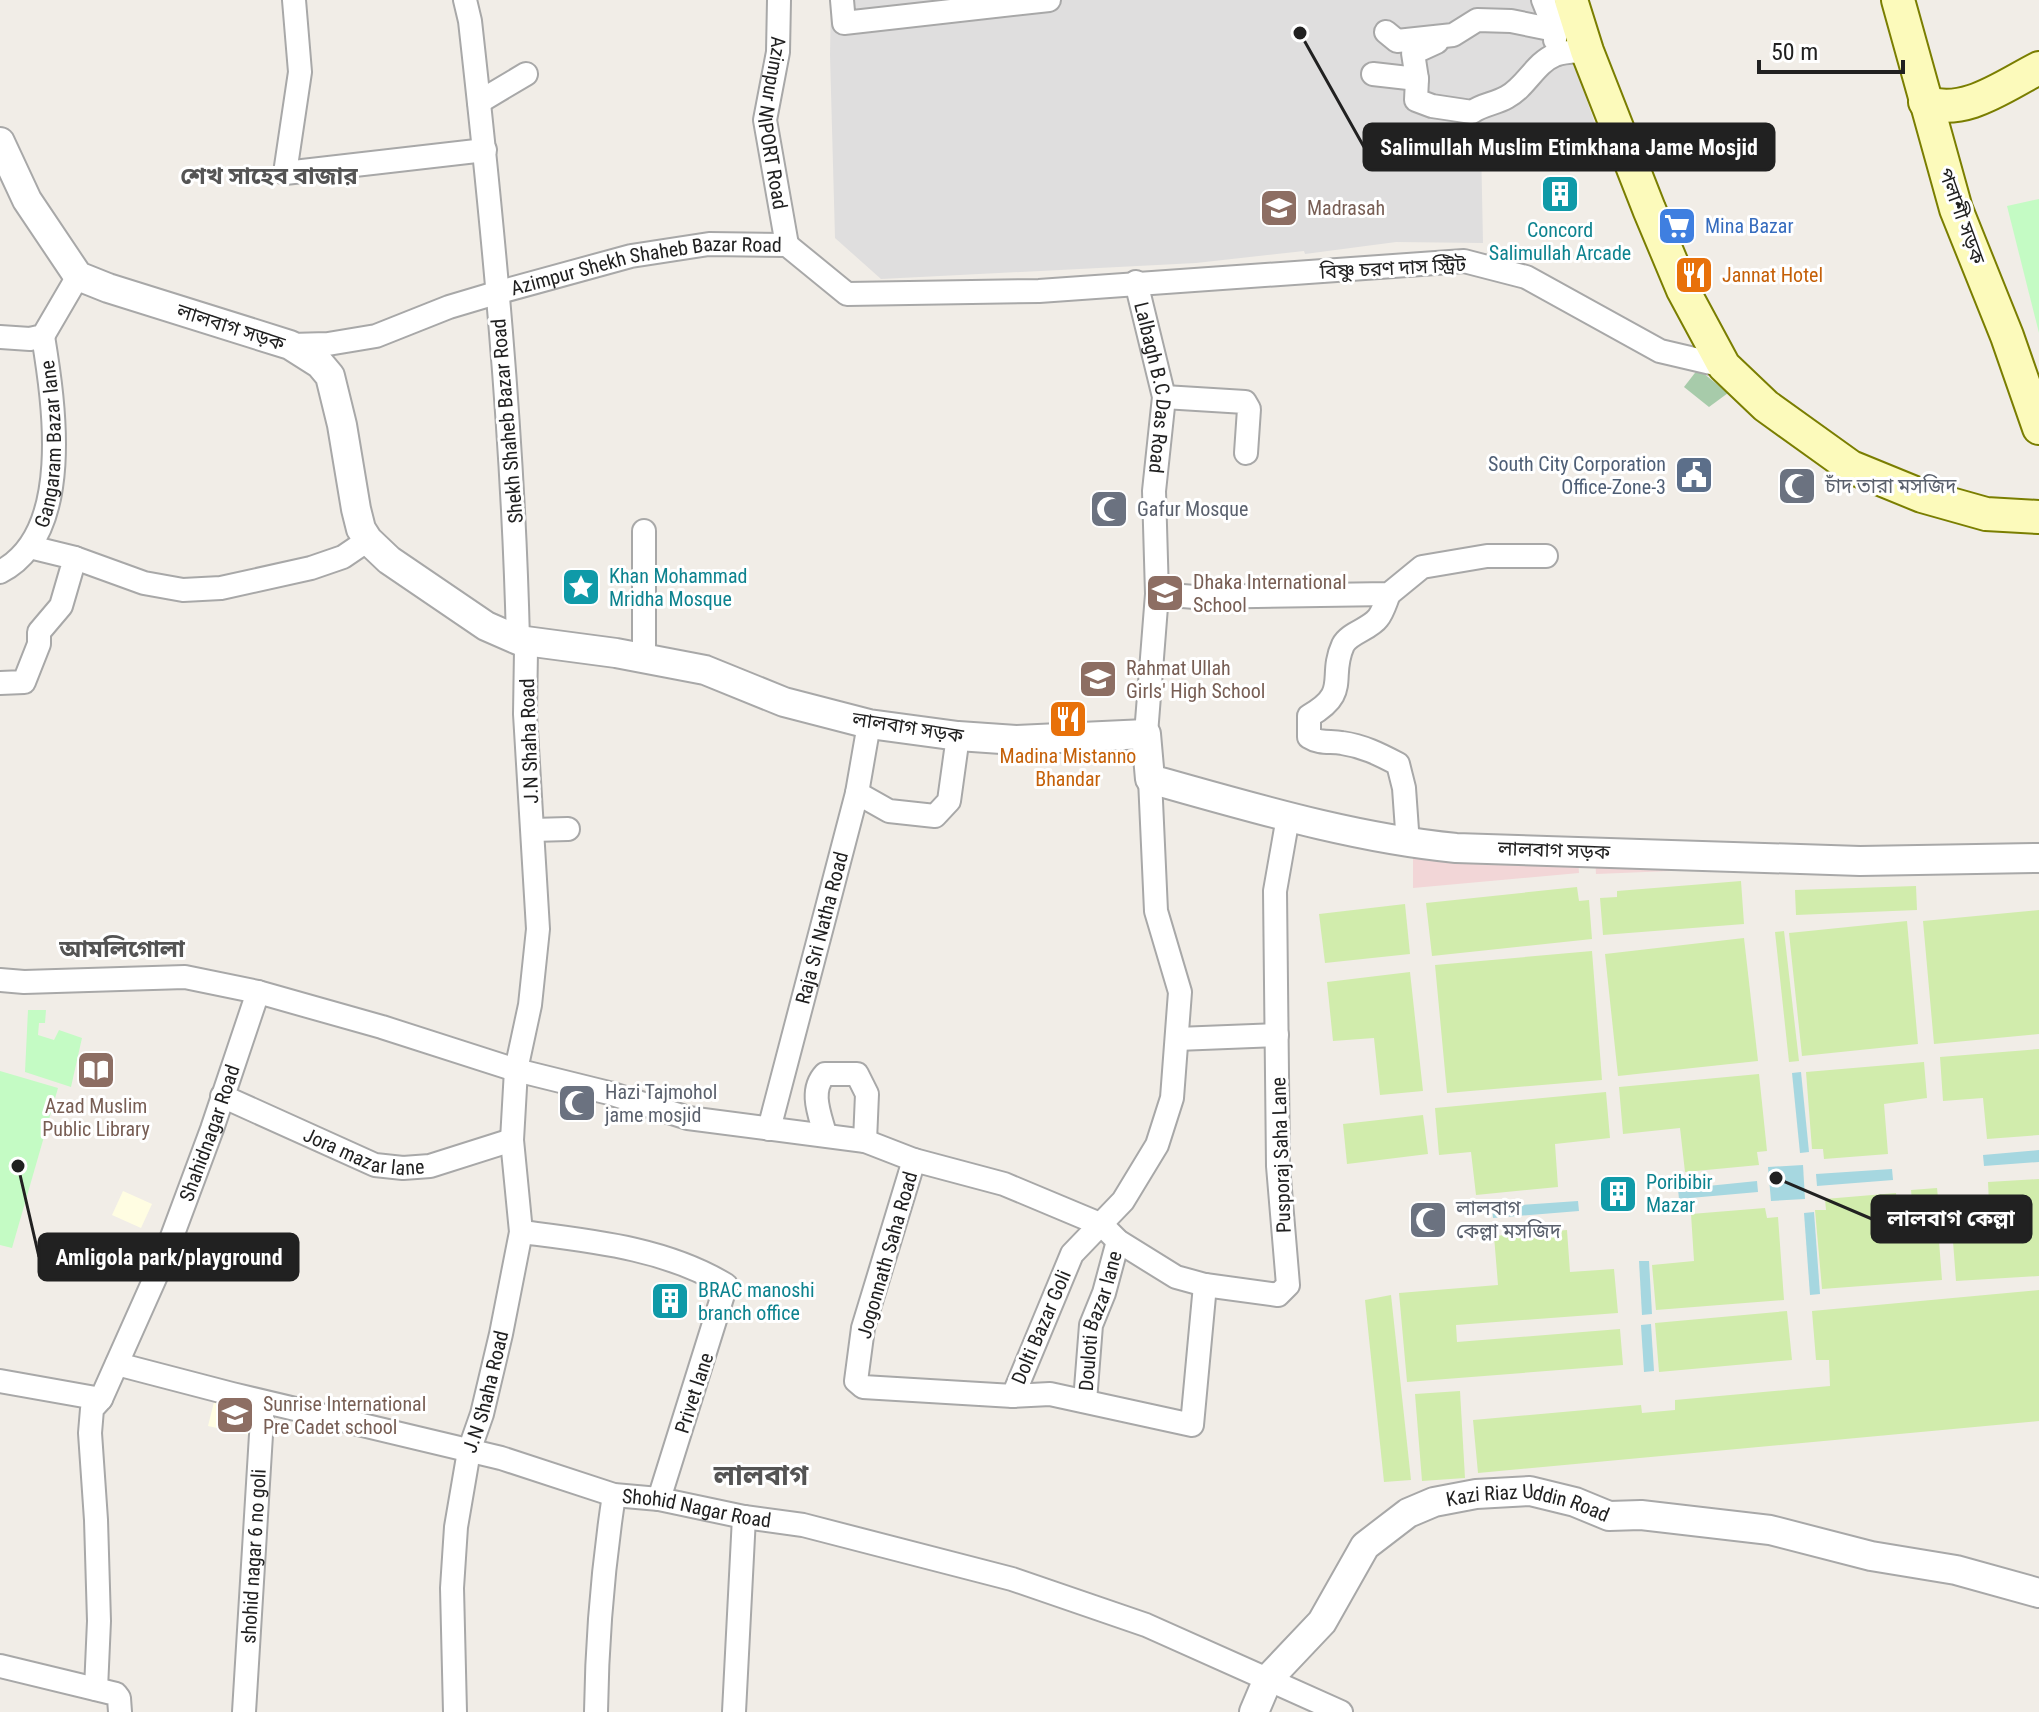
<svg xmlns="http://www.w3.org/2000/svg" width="2039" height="1712" viewBox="0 0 2039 1712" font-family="'Roboto Condensed','Noto Sans Bengali',sans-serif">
<rect width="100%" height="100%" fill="#f1ede7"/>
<path fill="#dfdede" d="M831 0H1553L1595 124 1481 144 1483 243 1396 242 1305 254 1304 251 1196 263 881 279 835 238 830 55Z"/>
<g fill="#f2d6d7">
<path d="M1413 851 1578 856 1579 873 1413 888Z"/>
<path d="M1595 857 1745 868 1596 874Z"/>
</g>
<g fill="#fffde2">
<path d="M123 1191 152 1204 141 1228 112 1215Z"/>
<path d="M216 1394 262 1404 254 1436 208 1426Z"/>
</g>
<path fill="#cfcfcf" d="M571 1088 591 1094 584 1117 564 1112Z"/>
<g fill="#d1ecac">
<path d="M1741 881 1744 924 1603 935 1600 898 1617 897V891Z"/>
<path d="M1916 886 1917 910 1796 915 1795 890Z"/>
<path d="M1577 887 1579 901 1589 900 1592 939 1432 956 1426 903Z"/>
<path d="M1405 904 1410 954 1325 963 1319 914Z"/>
<path d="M2039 910V1034L1934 1044 1923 921Z"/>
<path d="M1907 921 1918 1044 1802 1056 1789 933Z"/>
<path d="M1784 931 1799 1061 1789 1062 1775 932Z"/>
<path d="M1744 938 1758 1061 1618 1076 1605 954Z"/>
<path d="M1592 951 1602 1080 1447 1093 1435 965Z"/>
<path d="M1410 972 1423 1091 1380 1095 1374 1038 1333 1041 1327 982Z"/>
<path d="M2039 1049V1135L1987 1139 1983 1098 1943 1101 1940 1057Z"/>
<path d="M1924 1062 1927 1098 1884 1104 1888 1154 1824 1159 1823 1149H1812L1806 1072Z"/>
<path d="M1759 1074 1767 1151 1757 1152 1759 1165 1685 1172 1680 1128 1623 1134 1619 1087Z"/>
<path d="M1606 1092 1610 1138 1555 1144 1558 1187 1476 1195 1471 1152 1439 1155 1435 1108Z"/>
<path d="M1423 1115 1428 1154 1347 1164 1343 1124Z"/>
<path d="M2039 1179V1276L1956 1281 1952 1228 1990 1225 1988 1182Z"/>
<path d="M1937 1188 1939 1208 1913 1210 1911 1190Z"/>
<path d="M1896 1193 1899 1230 1938 1228 1942 1280 1822 1289 1815 1210H1826L1825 1199Z"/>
<path d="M1765 1208 1767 1218 1778 1217 1784 1300 1656 1310 1652 1265 1694 1261 1691 1214Z"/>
<path d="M1567 1230 1570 1272 1614 1269 1618 1313 1456 1325 1457 1342 1620 1329 1623 1365 1407 1382 1399 1293 1498 1285 1494 1236Z"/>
<path d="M2039 1290V1421L1478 1473 1473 1420 1641 1405 1642 1413 1675 1410V1400L1830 1386 1829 1360H1816L1812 1311Z"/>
<path d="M1391 1295 1411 1480 1384 1482 1365 1300Z"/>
<path d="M1787 1311 1792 1360 1659 1372 1655 1323Z"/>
<path d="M1460 1391 1465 1478 1422 1481 1415 1394Z"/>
</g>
<path fill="#a7cbaa" d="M1698 369 1728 393 1709 407 1684 387Z"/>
<g fill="#c4fbc4">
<path d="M2039 199V333L2007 206Z"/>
<path d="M28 1010H46L45 1023H39L38 1035 54 1040 59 1030 82 1038 71 1087 25 1072Z"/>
<path d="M0 1071 58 1088 12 1248 0 1245Z"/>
</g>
<g fill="#a6d7e0">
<path d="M1801 1072 1809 1152 1800 1153 1792 1073Z"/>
<path d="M2039 1150V1162L1984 1166 1983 1155Z"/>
<path d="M1803 1165 1805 1199 1771 1201 1768 1167Z"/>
<path d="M1892 1169 1893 1180 1817 1186 1816 1174Z"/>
<path d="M1757 1181 1758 1192 1679 1199 1678 1189Z"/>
<path d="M1578 1201 1579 1211 1493 1218 1492 1207Z"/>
<path d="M1814 1212 1820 1294 1810 1295 1804 1213Z"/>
<path d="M1639 1261H1649L1652 1314 1642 1315Z"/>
<path d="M1651 1324 1654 1371 1644 1372 1641 1325Z"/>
</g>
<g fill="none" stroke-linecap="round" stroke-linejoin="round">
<defs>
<g id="minor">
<path d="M294 0 300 72 285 173 485 150"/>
<path id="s1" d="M779 0 778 52 765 120 787 245"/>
<path d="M842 0 844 23 1049 0"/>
<path d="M1543 0 1555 30V40"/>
<path d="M1386 32 1397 41 1453 35 1477 20 1511 21 1555 30"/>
<path d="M1373 74 1417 79 1413 53 1437 42"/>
<path d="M1417 79 1416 100 1432 106 1472 112C1483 104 1495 104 1507 97 1526 87 1535 63 1555 55 1564 51 1578 52 1587 51"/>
<path d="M479 102 526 74"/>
<path id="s2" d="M1136 282 1164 397 1154 491 1157 594 1146 734"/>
<path d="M0 337 30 339 43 336 78 276"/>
<path id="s3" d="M290 345 328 344 376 336 449 307 496 293 631 256 709 244 787 245 847 294 1039 291 1464 261 1526 277 1660 351 1724 366"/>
<path d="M1164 397 1245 402 1249 409 1246 453"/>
<path d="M75 558 144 583 183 590 221 588 311 568 343 557 368 540"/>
<path id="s4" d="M0 572C74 534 54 403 43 336"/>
<path d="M1157 594 1195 597 1389 594 1422 567 1487 556H1546"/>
<path d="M1389 594C1386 601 1383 612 1378 618 1370 629 1349 633 1343 645 1328 678 1351 692 1309 716V737C1320 744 1330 741 1342 743 1363 746 1379 754 1398 764L1404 788 1408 844"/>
<path d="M644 659V531"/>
<path d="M0 683 24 682 39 644V632L61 606 75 558 30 547"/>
<path d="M1150 779 1156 911 1180 992 1172 1098 1157 1145 1123 1201 1072 1254 1013 1396 1050 1394 1192 1425 1205 1285"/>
<path d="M857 793 889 811 935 816 949 801 958 736"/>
<path d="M533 830 568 829"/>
<path d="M0 980 24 982 185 977 258 992 382 1027 516 1070 609 1093 688 1118 865 1141 914 1160 1004 1184 1102 1225 1118 1241 1176 1277 1205 1285 1278 1295 1288 1285 1278 1166 1275 891 1288 817"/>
<path d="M1177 1039 1277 1035"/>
<path id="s5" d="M222 1096 375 1165 403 1168 430 1166 512 1140"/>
<path id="s6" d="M769 1129 857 793 869 724"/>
<path d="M825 1134C820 1115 809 1091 825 1074H857L867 1094 865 1141"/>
<path d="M914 1160 863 1328 856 1381 863 1387 1013 1396"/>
<path d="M521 1232C591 1241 665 1248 726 1285L659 1499"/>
<path id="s7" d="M117 1364 232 1394 501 1458 614 1495 659 1499 744 1517 803 1525 1012 1579 1146 1625 1341 1712"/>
<path id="s8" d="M0 1381 101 1399 164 1258 212 1129 258 992"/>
<path id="s9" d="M1085 1401 1091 1325 1104 1293 1118 1241"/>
<path d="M0 1666 116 1694 119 1698 120 1712"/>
<path d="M96 1689 99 1621 96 1520 90 1433 92 1409 101 1399"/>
<path id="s10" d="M244 1712 263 1402"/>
<path id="s11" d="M455 1712 452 1588 456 1527 469 1451 482 1414 501 1334 521 1232 512 1140 516 1070 530 1005 538 929 525 714 526 650 518 640C513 433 493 226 470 21L465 0"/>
<path d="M596 1712C597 1639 603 1567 614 1495"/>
<path d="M734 1712 744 1517"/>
</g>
<g id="tertiary">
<path d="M0 142 27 200 78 276 108 288 290 345 320 364 330 376 342 425 356 509 361 529 368 540 389 560 486 626 518 640 616 653 705 670 784 702 869 724 958 736 1016 740 1146 734 1150 779C1251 807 1352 838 1456 848L1860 861 2039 858"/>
<path id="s12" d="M1254 1712 1268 1679 1322 1622 1365 1546 1408 1513 1434 1502 1476 1494 1530 1491 1575 1502 1609 1516 1641 1515 1770 1530 1871 1556 1956 1570 2039 1593"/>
</g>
<g id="secondary">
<path d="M1571 0 1587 51 1649 209 1683 290 1724 366 1766 406 1851 467 1922 496 1986 514 2039 517"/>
<path d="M1898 0 1956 209 2007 336 2039 428"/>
<path d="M1925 102C1964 117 2005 85 2039 68"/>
</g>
</defs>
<use href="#minor" stroke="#a8a8a8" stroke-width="26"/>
<use href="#tertiary" stroke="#a8a8a8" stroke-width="32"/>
<use href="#secondary" stroke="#7a7e01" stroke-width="36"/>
<use href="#minor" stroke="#fff" stroke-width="22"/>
<use href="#tertiary" stroke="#fff" stroke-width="28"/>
<use href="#secondary" stroke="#fcfabb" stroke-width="32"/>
</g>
<defs>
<symbol id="building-square" viewBox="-11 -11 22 22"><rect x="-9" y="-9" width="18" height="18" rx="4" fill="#0f9aa8" stroke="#fff"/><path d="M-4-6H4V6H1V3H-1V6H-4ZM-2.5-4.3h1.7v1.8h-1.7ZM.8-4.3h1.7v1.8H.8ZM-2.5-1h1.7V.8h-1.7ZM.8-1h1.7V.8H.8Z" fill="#fff"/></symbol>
<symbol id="school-square" viewBox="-11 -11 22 22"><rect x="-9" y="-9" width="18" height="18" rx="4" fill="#8d6e63" stroke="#fff"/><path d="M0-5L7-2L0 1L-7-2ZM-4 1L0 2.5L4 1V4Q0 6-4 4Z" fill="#fff"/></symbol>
<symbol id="supermarket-square" viewBox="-11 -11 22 22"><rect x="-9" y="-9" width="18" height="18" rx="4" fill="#3f7fe0" stroke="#fff"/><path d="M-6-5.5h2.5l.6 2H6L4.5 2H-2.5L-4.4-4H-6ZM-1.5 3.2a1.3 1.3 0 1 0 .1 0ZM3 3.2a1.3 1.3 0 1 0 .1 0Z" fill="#fff"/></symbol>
<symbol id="restaurant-square" viewBox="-11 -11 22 22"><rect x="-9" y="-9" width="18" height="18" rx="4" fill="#e8710a" stroke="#fff"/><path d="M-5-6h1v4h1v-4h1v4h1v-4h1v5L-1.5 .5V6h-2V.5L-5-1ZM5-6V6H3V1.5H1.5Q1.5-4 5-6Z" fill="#fff"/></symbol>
<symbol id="civic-square" viewBox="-11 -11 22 22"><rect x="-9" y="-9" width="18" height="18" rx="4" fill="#5c6f8a" stroke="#fff"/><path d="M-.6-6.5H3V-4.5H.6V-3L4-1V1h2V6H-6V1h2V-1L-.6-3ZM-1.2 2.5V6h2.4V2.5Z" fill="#fff"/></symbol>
<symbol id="mosque-square" viewBox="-11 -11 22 22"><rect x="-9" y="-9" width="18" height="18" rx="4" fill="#6b7280" stroke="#fff"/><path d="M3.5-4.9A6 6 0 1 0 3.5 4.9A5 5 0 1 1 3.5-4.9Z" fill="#fff"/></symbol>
<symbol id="sight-square" viewBox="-11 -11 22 22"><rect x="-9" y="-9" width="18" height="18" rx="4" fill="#0f9aa8" stroke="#fff"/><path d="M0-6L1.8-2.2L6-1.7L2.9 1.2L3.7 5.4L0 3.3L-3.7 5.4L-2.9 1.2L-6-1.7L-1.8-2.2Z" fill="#fff"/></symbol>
<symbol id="library-square" viewBox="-11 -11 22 22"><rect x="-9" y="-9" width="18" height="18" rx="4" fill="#8d6e63" stroke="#fff"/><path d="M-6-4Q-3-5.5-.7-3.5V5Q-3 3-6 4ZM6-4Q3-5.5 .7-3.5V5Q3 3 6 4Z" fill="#fff"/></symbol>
</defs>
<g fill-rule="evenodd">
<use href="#building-square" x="1538" y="172" width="44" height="44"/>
<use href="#school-square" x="1257" y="186" width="44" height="44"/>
<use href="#supermarket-square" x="1655" y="204" width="44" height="44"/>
<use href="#restaurant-square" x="1672" y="253" width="44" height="44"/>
<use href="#civic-square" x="1672" y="453" width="44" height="44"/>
<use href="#mosque-square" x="1775" y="464" width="44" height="44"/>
<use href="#mosque-square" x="1087" y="487" width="44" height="44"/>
<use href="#sight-square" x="559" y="565" width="44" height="44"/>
<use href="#school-square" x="1143" y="571" width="44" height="44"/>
<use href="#school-square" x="1076" y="657" width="44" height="44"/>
<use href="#restaurant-square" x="1046" y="697" width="44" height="44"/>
<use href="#library-square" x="74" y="1048" width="44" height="44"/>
<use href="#mosque-square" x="555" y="1081" width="44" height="44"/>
<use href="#building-square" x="1596" y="1172" width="44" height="44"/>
<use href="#mosque-square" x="1406" y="1198" width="44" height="44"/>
<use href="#building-square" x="648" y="1279" width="44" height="44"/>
<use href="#school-square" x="213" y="1393" width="44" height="44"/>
</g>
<g text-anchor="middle" stroke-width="6" stroke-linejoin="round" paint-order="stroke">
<g font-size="20" fill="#212121" stroke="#fff">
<text dy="7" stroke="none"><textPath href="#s1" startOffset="124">Azimpur NIPORT Road</textPath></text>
<text transform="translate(1962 216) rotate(70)" y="7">পলাশী সড়ক</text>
<text transform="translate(1393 268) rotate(-3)" y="7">বিষ্ণু চরণ দাস স্ট্রিট</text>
<text dy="7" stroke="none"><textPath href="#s3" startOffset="368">Azimpur Shekh Shaheb Bazar Road</textPath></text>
<text transform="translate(231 327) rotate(18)" y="7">লালবাগ সড়ক</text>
<text dy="7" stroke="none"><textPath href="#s2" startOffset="108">Lalbagh B.C Das Road</textPath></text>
<text transform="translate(507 421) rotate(-95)" y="7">Shekh Shaheb Bazar Road</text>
<text dy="7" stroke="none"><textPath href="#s4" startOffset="146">Gangaram Bazar lane</textPath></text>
<text transform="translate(908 727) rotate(9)" y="7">লালবাগ সড়ক</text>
<text transform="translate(529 741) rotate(-92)" y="7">J.N Shaha Road</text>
<text transform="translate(1554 850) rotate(2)" y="7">লালবাগ সড়ক</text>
<text dy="7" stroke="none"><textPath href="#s6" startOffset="208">Raja Sri Natha Road</textPath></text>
<text dy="7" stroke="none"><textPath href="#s8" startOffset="390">Shahidnagar Road</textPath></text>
<text dy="7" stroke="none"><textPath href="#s5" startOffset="154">Jora mazar lane</textPath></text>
<text transform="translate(1281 1155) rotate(-92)" y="7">Pusporaj Saha Lane</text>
<text transform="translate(887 1255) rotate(-74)" y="7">Jogonnath Saha Road</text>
<text dy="7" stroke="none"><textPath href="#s9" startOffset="82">Douloti Bazar lane</textPath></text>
<text transform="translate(1041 1327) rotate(-67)" y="7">Dolti Bazar Goli</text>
<text dy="7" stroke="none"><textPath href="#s11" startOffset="324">J.N Shaha Road</textPath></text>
<text transform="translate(694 1393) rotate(-72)" y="7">Privet lane</text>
<text dy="7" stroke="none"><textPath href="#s7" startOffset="598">Shohid Nagar Road</textPath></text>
<text dy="7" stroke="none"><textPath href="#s12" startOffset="380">Kazi Riaz Uddin Road</textPath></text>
<text dy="7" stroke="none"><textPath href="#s10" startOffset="156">shohid nagar 6 no goli</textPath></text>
</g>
<g font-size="20" fill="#785e54" stroke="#fff" text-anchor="start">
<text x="1307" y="215">Madrasah</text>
<text x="1193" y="589">Dhaka International<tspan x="1193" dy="23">School</tspan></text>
<text x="1126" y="675">Rahmat Ullah<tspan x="1126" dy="23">Girls' High School</tspan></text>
<text x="96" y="1113" text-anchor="middle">Azad Muslim<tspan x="96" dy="23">Public Library</tspan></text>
<text x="263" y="1411">Sunrise International<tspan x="263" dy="23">Pre Cadet school</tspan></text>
</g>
<g font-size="20" fill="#366cbe" stroke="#fff" text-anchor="start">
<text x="1705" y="233">Mina Bazar</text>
</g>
<g font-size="20" fill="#0d838f" stroke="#fff" text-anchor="start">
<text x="1560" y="237" text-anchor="middle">Concord<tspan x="1560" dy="23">Salimullah Arcade</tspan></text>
<text x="609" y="583">Khan Mohammad<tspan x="609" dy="23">Mridha Mosque</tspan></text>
<text x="1646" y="1189">Poribibir<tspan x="1646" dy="23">Mazar</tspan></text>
<text x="698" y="1297">BRAC manoshi<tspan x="698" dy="23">branch office</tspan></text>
</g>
<g font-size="20" fill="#c56008" stroke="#fff" text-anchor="start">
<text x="1722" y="282">Jannat Hotel</text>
<text x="1068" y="763" text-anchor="middle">Madina Mistanno<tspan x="1068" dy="23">Bhandar</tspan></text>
</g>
<g font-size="20" fill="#4e5e75" stroke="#fff" text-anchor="end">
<text x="1666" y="471">South City Corporation<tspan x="1666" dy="23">Office-Zone-3</tspan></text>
</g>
<g font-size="20" fill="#5b616d" stroke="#fff" text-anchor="start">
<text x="1825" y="493">চাঁদ তারা মসজিদ</text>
<text x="1137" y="516">Gafur Mosque</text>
<text x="605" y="1099">Hazi Tajmohol<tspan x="605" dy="23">jame mosjid</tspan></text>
<text x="1456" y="1215">লালবাগ<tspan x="1456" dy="23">কেল্লা মসজিদ</tspan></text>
</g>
<g font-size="24" font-weight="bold" fill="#545454" stroke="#fff">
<text x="269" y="184">শেখ সাহেব বাজার</text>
<text x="122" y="957">আমলিগোলা</text>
</g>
<g font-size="28" font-weight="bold" fill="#545454" stroke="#fff">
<text x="761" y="1485">লালবাগ</text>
</g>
</g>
<path fill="none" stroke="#212121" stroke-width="3" d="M1300 33L1364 147M1776 1178L1872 1219M18 1166L39 1257"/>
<g fill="#212121" stroke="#fff" stroke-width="3">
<circle cx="1300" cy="33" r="8"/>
<circle cx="1776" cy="1178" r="8"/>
<circle cx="18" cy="1166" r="8"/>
</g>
<g fill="#212121" stroke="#212121" stroke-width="3">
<rect x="1364" y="124" width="410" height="46" rx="8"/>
<rect x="1872" y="1196" width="159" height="46" rx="8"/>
<rect x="39" y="1234" width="259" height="46" rx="8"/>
</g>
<g font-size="22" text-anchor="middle" font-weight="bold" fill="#fff">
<text x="1569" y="155">Salimullah Muslim Etimkhana Jame Mosjid</text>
<text x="1951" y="1226">লালবাগ কেল্লা</text>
<text x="169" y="1265">Amligola park/playground</text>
</g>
<path d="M1759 60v12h144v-12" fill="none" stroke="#212121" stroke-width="4"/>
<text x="1771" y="60" font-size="24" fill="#212121" stroke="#ffffff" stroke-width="6" paint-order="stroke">50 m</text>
</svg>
